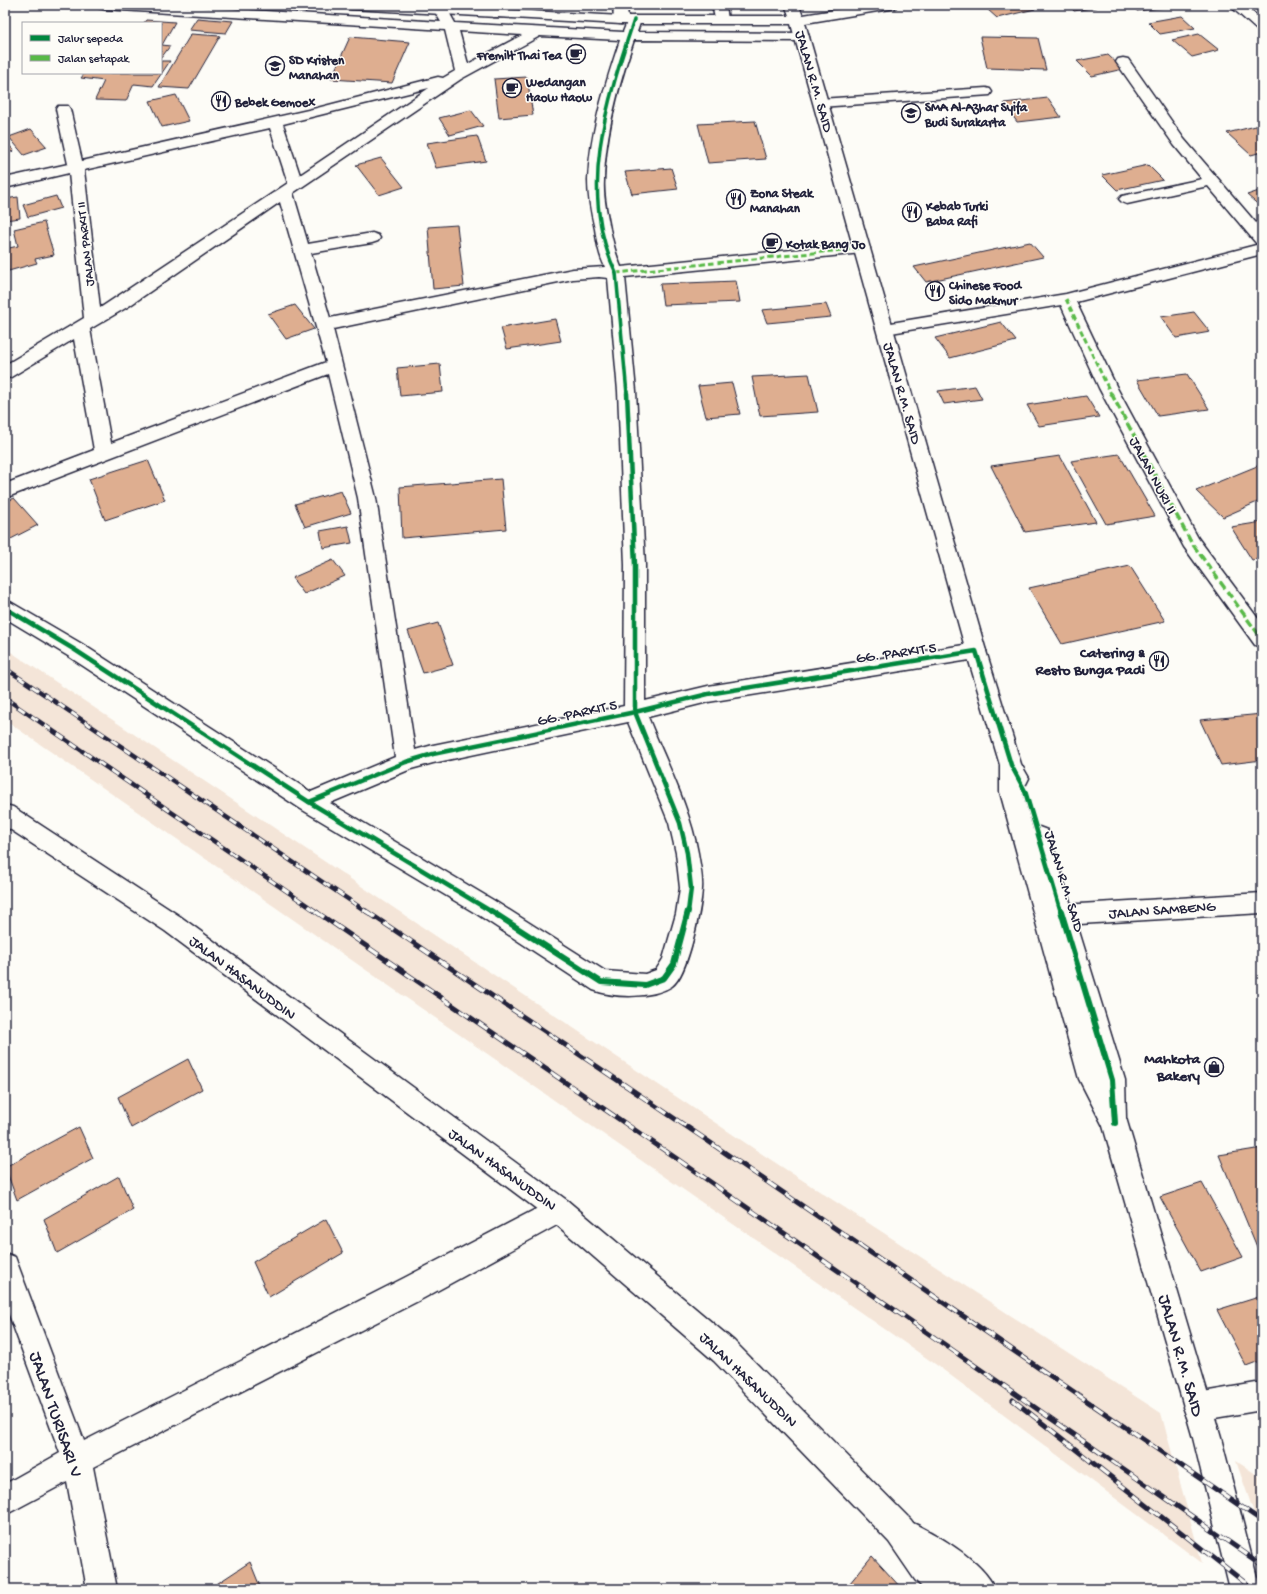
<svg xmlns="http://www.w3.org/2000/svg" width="1267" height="1594" viewBox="0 0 1267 1594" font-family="'Gochi Hand',sans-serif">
<rect width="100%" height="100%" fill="#fdfcf7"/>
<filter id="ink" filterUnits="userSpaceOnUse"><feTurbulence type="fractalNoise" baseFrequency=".025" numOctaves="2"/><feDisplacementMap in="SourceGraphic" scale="8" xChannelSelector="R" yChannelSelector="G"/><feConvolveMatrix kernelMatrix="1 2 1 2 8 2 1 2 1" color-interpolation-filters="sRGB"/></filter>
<g filter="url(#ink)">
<g fill="#f4e5d8">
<path d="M5 648 756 1150 1161 1413 1202 1563 938 1366 5 720Z"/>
<path d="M1236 1461 1262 1478V1536Z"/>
</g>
<g fill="#deae90" stroke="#22223b">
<path d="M1005 5H1030L1035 9 997 18 987 9Z"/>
<path d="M1069 5H1094L1097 7 1074 11Z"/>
<path d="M1131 5H1195L1176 8 1174 6 1137 11Z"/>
<path d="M1182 16 1195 28 1160 34 1148 22Z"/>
<path d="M197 18 233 21 226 33 189 30Z"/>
<path d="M146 20 175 22 162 45 170 46 161 58V23H144Z"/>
<path d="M191 34 220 36 189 89 159 87Z"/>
<path d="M1199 34 1219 50 1192 57 1172 40Z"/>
<path d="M350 37 410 42 392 83 331 79Z"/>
<path d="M980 37 1038 38 1046 70 987 68Z"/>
<path d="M1108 55 1123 69 1092 76 1077 61Z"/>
<path d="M161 61H170L153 86 134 84 126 101 95 100 104 81 81 78 85 73H161Z"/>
<path d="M527 77 533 115 499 118 494 79Z"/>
<path d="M176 95 189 121 162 127 150 101Z"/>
<path d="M1048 98 1061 117 1017 122 1004 103Z"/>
<path d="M471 110 483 126 450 135 439 118Z"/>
<path d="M755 121 766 159 708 163 698 124Z"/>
<path d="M1260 125 1262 127V152L1251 155 1227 133Z"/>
<path d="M31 129 47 147 24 155 9 137Z"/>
<path d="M477 136 486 161 436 168 427 143Z"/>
<path d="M5 140 14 151 5 154Z"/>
<path d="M381 158 404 187 379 195 356 165Z"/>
<path d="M1148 165 1163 180 1117 190 1102 175Z"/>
<path d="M671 168 678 189 632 194 625 172Z"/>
<path d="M1262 190V208L1247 195Z"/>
<path d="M56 196 61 208 28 217 23 205Z"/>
<path d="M18 197 20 218 5 220V199Z"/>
<path d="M44 222 54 255 35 259 37 263 5 272V249L18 246 14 229Z"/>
<path d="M457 225 464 286 433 289 428 227Z"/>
<path d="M1030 242 1043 257 926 282 914 267Z"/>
<path d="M736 281 740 302 663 305 660 284Z"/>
<path d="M826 304 831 317 767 323 762 310Z"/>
<path d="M295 305 314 329 286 339 268 314Z"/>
<path d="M1194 312 1210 332 1176 338 1161 317Z"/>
<path d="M555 319 561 341 507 349 501 328Z"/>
<path d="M1001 322 1016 341 950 358 935 338Z"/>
<path d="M440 364 443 392 400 396 397 368Z"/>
<path d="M809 374 818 412 760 416 752 377Z"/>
<path d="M1187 374 1209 409 1158 416 1137 380Z"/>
<path d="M732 383 740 414 706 417 698 386Z"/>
<path d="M975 386 982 399 944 404 938 391Z"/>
<path d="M1086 396 1099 417 1039 426 1027 405Z"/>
<path d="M1119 454 1155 516 1106 524 1071 461Z"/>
<path d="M1060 456 1096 522 1025 532 991 466Z"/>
<path d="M148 460 165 500 105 520 89 479Z"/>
<path d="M1262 464V500L1223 517 1196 491Z"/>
<path d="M501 479 506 529 402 538 400 487Z"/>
<path d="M341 491 351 513 305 527 295 504Z"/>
<path d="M14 498 38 525 5 542V503Z"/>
<path d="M1262 522V558L1252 560 1231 527Z"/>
<path d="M348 526 352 543 323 548 320 531Z"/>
<path d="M333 560 345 576 304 594 292 578Z"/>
<path d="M1130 566 1165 621 1062 644 1029 588Z"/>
<path d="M438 623 453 665 423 673 408 631Z"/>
<path d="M1262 714V760L1221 765 1200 720Z"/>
<path d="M188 1059 202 1089 131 1128 118 1097Z"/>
<path d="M79 1127 93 1158 17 1200 5 1167Z"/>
<path d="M1262 1148V1259L1219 1155Z"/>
<path d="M119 1176 133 1210 57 1253 44 1219Z"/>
<path d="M1202 1183 1243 1257 1201 1272 1160 1197Z"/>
<path d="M326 1219 343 1253 269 1297 253 1262Z"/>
<path d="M1262 1296V1360L1246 1366 1217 1310Z"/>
<path d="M872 1556 902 1589H845Z"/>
<path d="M250 1562 261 1589H209Z"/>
</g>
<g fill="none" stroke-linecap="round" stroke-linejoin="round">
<defs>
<path id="service" d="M986 88 990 89 992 92 990 95 820 107 814 103 820 99Z"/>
<g id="minor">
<path d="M97 5H169L441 22 431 5H445L455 23 623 32 627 22 621 24 616 23 614 20 613 5H627L628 19 634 16 639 17 641 20 637 32 802 33 807 34 809 37 807 40 802 41 634 40C619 84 605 134 604 181 603 197 607 213 610 229 613 243 616 255 621 267L862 243 868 245 870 248 868 251 862 253 625 277 636 391 645 565V701L708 686 976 643 983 645 986 651 983 657 976 659 708 702 648 717C665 760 690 807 698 853 700 865 703 878 702 889 701 909 688 975 672 986 652 999 614 998 593 990L477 914 301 809 68 656 5 618V600L12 603 82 644 311 792 395 757 358 498 328 374 5 498V484L94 450 74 339 11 377 5 379V365L84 318 69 173 5 188V178L68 164 56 109 58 106H68L70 109 82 161 317 108 438 77 443 78 455 71 445 30 104 9 99 8ZM459 31 522 35 468 64ZM540 36 620 40C605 85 590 132 588 180 588 197 591 213 595 229 597 242 599 255 605 267L573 269 330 318 311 253 372 243 378 241 380 238 378 235 372 233 308 244 293 193 461 79ZM429 88 300 175 283 124ZM270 128 288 183 100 308 84 170ZM280 202 326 362 111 443 90 329 129 306ZM599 277 608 278 618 391 625 565 624 706 433 745 415 750 376 498 333 329 573 279ZM628 722 669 823 676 853 680 888 676 914 663 959 656 970 645 974 605 971 493 900 330 803 411 769 433 763Z"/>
<path d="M493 5H507L503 17H493L491 14Z"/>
<path d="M712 5H726L728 20 726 23H716Z"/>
<path d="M785 5H799L804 20 802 23H792Z"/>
<path d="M1229 5H1244L1262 20V31L1257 30Z"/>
<path d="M1123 58 1128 59 1184 139 1262 230V254L1076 302 1117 388 1198 538 1262 624V647L1255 645 1184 547 1099 388 1061 305 885 334 879 333 877 329 879 325 885 324 1066 294 1260 244 1256 243 1208 186 1127 204 1122 202 1119 199 1122 196 1202 179 1174 145 1116 62 1118 59Z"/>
<path d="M1262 893V913L1063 925 1055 922 1051 915 1055 908 1063 905Z"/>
<path d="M559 1197 568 1201 572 1210 568 1219 424 1298 93 1467 117 1589H87L67 1482 5 1515V1484L60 1453 5 1304V1253L15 1257 84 1441 404 1278Z"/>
<path d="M1262 1382V1410L1197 1421 1187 1417 1183 1407 1187 1397 1197 1393Z"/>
</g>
<g id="tertiary">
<path d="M976 643 983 645 986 651 1021 764 1029 778 1026 784 1022 786V792L1033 830 1039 827 1047 830 1050 837 1125 1080 1126 1118 1221 1438 1260 1589H1230L1193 1438 1103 1126 1079 1079 1000 792V765L966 651 969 645Z"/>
<path d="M904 1519C932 1531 983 1560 995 1589H957L927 1563 893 1545 889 1534 893 1523Z"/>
</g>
<g id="secondary">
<path d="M344 5H424L621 16H797L865 5H897L895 8 890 9 805 23 986 651 983 657 976 659 969 657 966 651 791 24H621L351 9 346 8Z"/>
<path d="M5 805 13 807 181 917 568 1201 734 1341 911 1520 937 1558 957 1578 961 1589H924L915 1580 889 1542 714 1361 550 1219 165 931 5 826Z"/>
</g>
</defs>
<use href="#service" stroke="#22223b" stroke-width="3"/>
<use href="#minor" stroke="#22223b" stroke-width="3"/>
<use href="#tertiary" stroke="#22223b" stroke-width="3"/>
<use href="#secondary" stroke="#22223b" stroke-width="3"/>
<use href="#service" fill="#fdfcf7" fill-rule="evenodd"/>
<use href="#minor" fill="#fdfcf7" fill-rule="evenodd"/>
<use href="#tertiary" fill="#fdfcf7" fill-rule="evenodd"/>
<use href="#secondary" fill="#fdfcf7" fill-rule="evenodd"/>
<defs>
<g id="rail-far1">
<path d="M5 668 367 912"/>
<path d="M5 698 317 912"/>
</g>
<g id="rail">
<path d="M315 911 683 1163 1262 1565"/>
<path d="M366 911 702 1137 1262 1521"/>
<path d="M1013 1400 1253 1589"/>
</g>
</defs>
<use href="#rail-far1" stroke="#22223b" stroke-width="4.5"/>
<use href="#rail" stroke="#22223b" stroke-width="5"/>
<use href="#rail-far1" stroke="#fdfcf7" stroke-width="3" stroke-dasharray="8" stroke-linecap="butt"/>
<use href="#rail" stroke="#fdfcf7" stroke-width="3.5" stroke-dasharray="11" stroke-linecap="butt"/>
<g stroke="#58b947" stroke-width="3" stroke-dasharray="5.5 3" stroke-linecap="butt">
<path d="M616 273 862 248"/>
<path d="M1066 299 1111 394"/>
</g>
<path stroke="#58b947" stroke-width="3.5" stroke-dasharray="8 3.5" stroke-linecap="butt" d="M1111 393 1191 542 1262 639"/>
<defs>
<path id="cycleway-far2" d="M627 394 616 273C577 191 607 101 634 20"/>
<g id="cycleway-far1">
<path d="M627 393 635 565V712L680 823 687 853 691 888 688 912"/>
<path d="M5 608 75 650 309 802 492 912"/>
<path d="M309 802 406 762 433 754 635 712 708 694 976 651 1011 765 1025 791 1061 912"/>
</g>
<g id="cycleway">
<path d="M491 911 601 982 645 985 664 978 674 964 688 911"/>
<path d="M1061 911 1112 1080 1115 1123"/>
</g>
</defs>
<use href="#cycleway-far2" stroke="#fdfcf7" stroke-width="5"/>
<use href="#cycleway-far1" stroke="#fdfcf7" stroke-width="7"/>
<use href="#cycleway" stroke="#fdfcf7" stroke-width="8"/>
<use href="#cycleway-far2" stroke="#00873e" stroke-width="3.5"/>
<use href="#cycleway-far1" stroke="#00873e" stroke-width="4.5"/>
<use href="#cycleway" stroke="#00873e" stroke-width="6"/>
</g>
</g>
<defs>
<symbol id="cafe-ring" viewBox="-11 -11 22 22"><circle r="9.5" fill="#fdfcf7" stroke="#22223b" stroke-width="1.5"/><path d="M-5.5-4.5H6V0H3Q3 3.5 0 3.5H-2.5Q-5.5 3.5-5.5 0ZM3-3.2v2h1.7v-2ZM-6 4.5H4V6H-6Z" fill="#22223b"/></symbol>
<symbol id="school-ring" viewBox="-11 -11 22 22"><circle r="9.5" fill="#fdfcf7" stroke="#22223b" stroke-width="1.5"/><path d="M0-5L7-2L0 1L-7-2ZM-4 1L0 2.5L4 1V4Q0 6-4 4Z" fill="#22223b"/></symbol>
<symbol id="restaurant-ring" viewBox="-11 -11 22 22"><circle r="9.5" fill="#fdfcf7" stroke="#22223b" stroke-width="1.5"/><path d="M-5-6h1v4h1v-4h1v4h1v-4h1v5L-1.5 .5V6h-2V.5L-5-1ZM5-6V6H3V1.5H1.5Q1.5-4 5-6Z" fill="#22223b"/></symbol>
<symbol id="shop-ring" viewBox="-11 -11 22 22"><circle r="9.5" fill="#fdfcf7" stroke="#22223b" stroke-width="1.5"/><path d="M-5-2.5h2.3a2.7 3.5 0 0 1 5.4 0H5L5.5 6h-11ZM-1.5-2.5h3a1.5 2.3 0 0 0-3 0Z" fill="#22223b"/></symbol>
</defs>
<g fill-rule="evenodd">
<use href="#cafe-ring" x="565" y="43" width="22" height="22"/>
<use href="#school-ring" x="264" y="55" width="22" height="22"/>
<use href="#cafe-ring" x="501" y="77" width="22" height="22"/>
<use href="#restaurant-ring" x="210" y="90" width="22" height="22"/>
<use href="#school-ring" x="900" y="102" width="22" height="22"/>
<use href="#restaurant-ring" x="725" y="188" width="22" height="22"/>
<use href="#restaurant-ring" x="901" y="201" width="22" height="22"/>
<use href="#cafe-ring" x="761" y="232" width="22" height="22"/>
<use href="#restaurant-ring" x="924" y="280" width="22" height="22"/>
<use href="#restaurant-ring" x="1148" y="650" width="22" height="22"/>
<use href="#shop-ring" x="1203" y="1056" width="22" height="22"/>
</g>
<g text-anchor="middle" stroke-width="3" stroke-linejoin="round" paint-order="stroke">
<g font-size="13" font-weight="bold" fill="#22223b" stroke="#fdfcf7" text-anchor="start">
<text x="562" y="59" text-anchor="end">Fremilt Thai Tea</text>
<text x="289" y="64">SD Kristen<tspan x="289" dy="15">Manahan</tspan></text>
<text x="526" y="86">Wedangan<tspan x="526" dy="15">Haow Haow</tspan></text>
<text x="235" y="106">Bebek Gemoex</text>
<text x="925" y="111">SMA Al-Azhar Syifa<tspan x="925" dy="15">Budi Surakarta</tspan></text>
<text x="750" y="197">Zona Steak<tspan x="750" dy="15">Manahan</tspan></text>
<text x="926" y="210">Kebab Turki<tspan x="926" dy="15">Baba Rafi</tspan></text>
<text x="786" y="248">Kotak Bang Jo</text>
<text x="949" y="289">Chinese Food<tspan x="949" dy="15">Sido Makmur</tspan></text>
</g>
<g font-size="13" fill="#22223b" stroke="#fdfcf7">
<text transform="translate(84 244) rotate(-96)" y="5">JALAN PARKIT II</text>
</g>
<g font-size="15" fill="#22223b" stroke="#fdfcf7">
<text transform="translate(815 81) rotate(74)" y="5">JALAN R.M. SAID</text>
<text transform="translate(903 393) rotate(74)" y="5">JALAN R.M. SAID</text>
<text transform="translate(1154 475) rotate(62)" y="5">JALAN NURI II</text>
<text transform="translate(896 652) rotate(-8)" y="5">GG. PARKIT 5</text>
<text transform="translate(577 712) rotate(-12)" y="5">GG. PARKIT 5</text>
<text transform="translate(1065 881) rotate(73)" y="5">JALAN R.M. SAID</text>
<text transform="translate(1162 909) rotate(-4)" y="5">JALAN SAMBENG</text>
<text transform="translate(243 977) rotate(37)" y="5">JALAN HASANUDDIN</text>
<text transform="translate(503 1169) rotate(36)" y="5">JALAN HASANUDDIN</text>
<text transform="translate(749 1379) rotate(44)" y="5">JALAN HASANUDDIN</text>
</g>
<g font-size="15" font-weight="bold" fill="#22223b" stroke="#fdfcf7" text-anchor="end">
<text x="1145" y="657">Catering &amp;<tspan x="1145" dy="17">Resto Bunga Padi</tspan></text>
<text x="1200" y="1063">Mahkota<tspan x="1200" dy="17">Bakery</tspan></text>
</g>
<g font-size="18" fill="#22223b" stroke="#fdfcf7">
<text transform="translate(1182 1355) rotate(74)" y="6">JALAN R.M. SAID</text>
<text transform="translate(57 1414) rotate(71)" y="6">JALAN TURISARI V</text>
</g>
</g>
<rect width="1267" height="1594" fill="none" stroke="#fdfcf7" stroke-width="20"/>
<rect x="10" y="10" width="1247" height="1574" fill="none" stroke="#22223b" stroke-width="1.5" filter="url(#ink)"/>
<rect x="22" y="22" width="140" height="52" fill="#fdfcf7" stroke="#a5a5ac"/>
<rect x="30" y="35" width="20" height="6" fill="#00873e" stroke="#a5a5ac"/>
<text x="58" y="42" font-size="12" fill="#22223b">Jalur sepeda</text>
<rect x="30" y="55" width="20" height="6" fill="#58b947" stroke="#a5a5ac"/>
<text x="58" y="62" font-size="12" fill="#22223b">Jalan setapak</text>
</svg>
